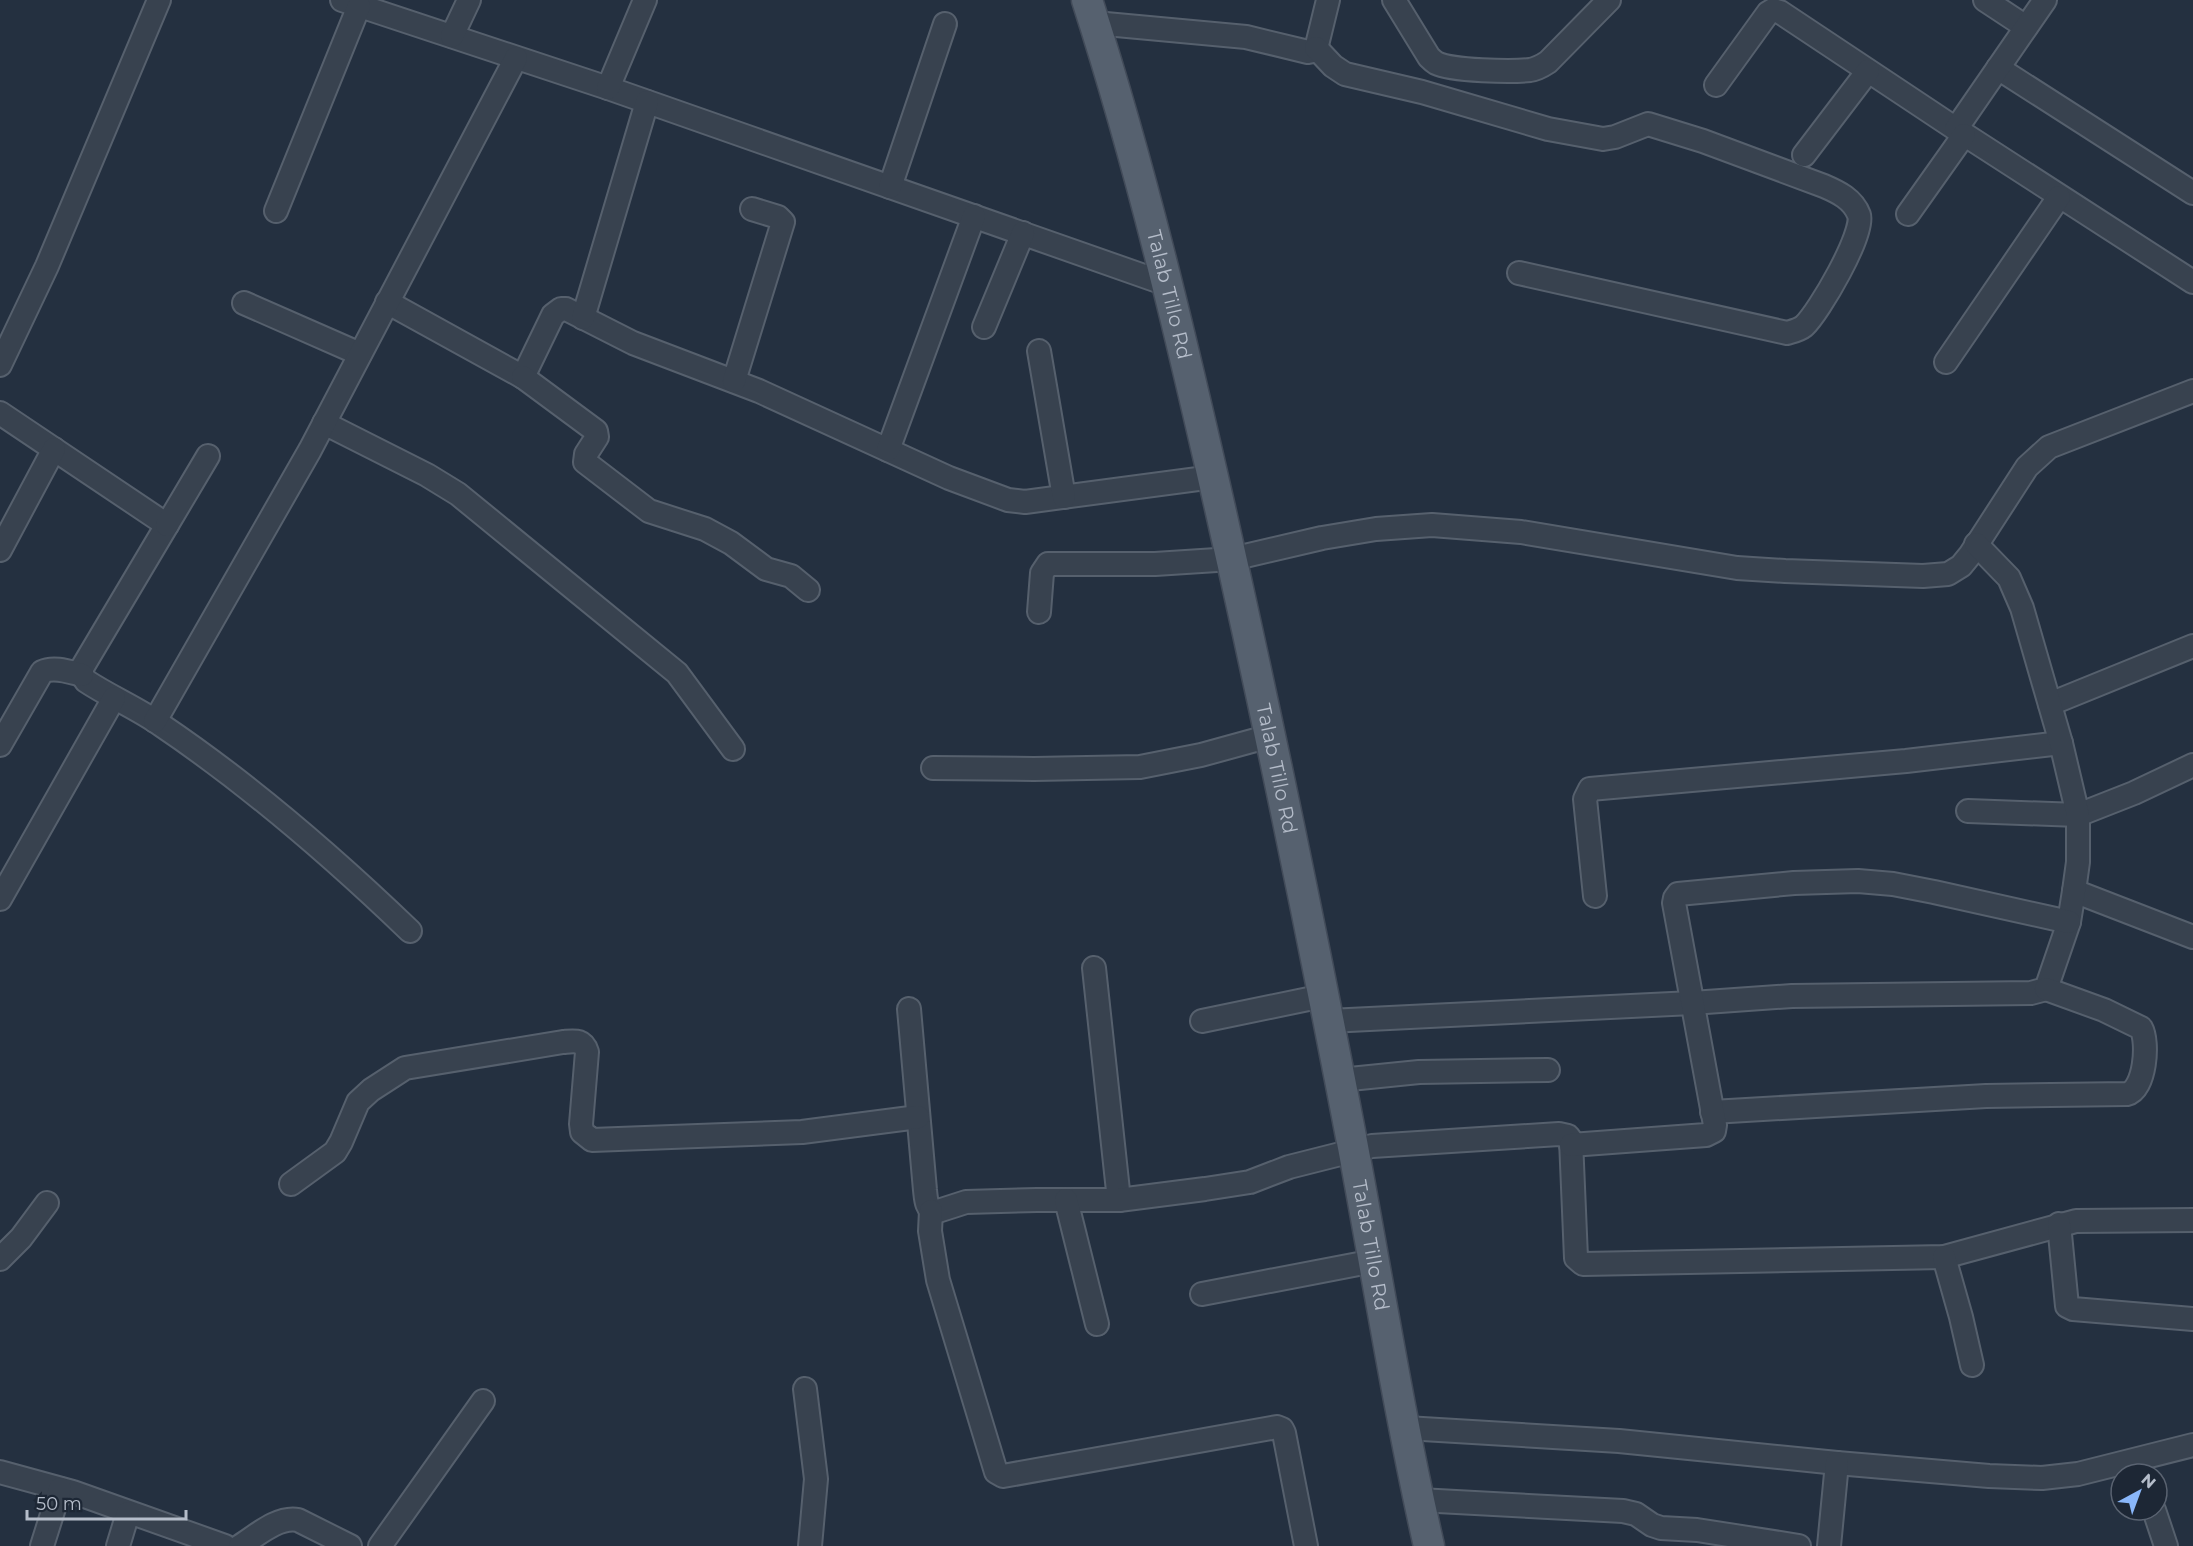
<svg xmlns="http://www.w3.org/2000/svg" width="2193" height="1546" viewBox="0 0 2193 1546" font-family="Montserrat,sans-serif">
<rect width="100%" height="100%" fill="#243040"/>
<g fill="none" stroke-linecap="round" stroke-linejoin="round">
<defs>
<g id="minor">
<path d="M342 0 608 88 1158 281 1169 287"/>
<path d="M1394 0 1429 57C1431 59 1433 61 1436 63 1452 71 1512 72 1530 70 1537 69 1542 66 1548 62L1609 0"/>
<path d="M1985 0 2026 27"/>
<path d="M1095 23 1246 37 1308 52 1313 51 1317 45 1328 0"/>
<path d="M452 36 469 0"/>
<path d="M1316 48 1333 66 1345 74 1422 92 1548 129 1603 139 1615 137 1648 124 1703 141 1824 186C1838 192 1853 199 1859 215 1865 233 1819 312 1804 326 1799 330 1794 331 1787 333L1519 273"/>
<path d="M1998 68 2193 193"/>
<path d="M1716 85 1768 13 1773 10 1780 12 1956 129 2193 282"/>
<path d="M608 88 645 0"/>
<path d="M1956 129 2045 0"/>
<path d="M1804 155 1868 71"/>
<path d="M890 187 945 24"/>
<path d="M276 211 359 6"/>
<path d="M1908 214 1964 135"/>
<path d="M387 302 523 377 553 315 561 309H566L633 343 759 391 949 478 1008 500 1025 502 1213 477"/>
<path d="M244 303 360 354"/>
<path d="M583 318 647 102"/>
<path d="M984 327 1023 233"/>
<path d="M1039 351 1064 497"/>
<path d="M1946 362 2059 197"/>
<path d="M0 365 47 266 159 0"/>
<path d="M523 377 596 431 597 437 586 454 585 462 649 511 705 529 731 543 766 569 791 576 808 590"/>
<path d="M734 381 783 222 778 217 752 209"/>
<path d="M0 413 167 525 82 668V675L86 681C110 697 137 708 161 725 250 785 332 856 410 931"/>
<path d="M324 423 427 475 458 494 677 673 733 749"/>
<path d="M888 450 974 216"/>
<path d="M167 525 208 456"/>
<path d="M0 550 54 449"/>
<path d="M1039 612 1042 573 1048 564H1155L1232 559 1322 538 1376 529 1432 525 1521 532 1737 568 1785 571 1923 576 1948 574 1961 566 1970 555 2027 467 2049 447 2193 391"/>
<path d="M2050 704 2193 646"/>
<path d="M155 721 310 450 516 58"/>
<path d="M0 745 42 672C54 666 70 672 82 675"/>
<path d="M933 768 1034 769 1140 767 1201 755 1270 736"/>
<path d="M1968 811 2078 815 2134 793 2193 765"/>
<path d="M2074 891 2193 937"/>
<path d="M1595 896 1585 799 1590 789 1906 761 2061 743"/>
<path d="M0 899 114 698"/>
<path d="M1094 968 1119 1200"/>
<path d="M909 1009 925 1190C926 1199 926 1209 935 1212L966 1202 1037 1200H1119L1205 1189 1250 1182 1289 1167 1372 1146 1559 1134 1568 1136 1571 1140 1576 1258 1583 1264 1944 1257 2076 1221 2193 1220"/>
<path d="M1202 1021 1323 996"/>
<path d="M1329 1021 1692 1003 1792 996 2031 993 2046 989 2069 922 2074 891 2078 862V815L2061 743 2022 608 2009 578 1976 544"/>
<path d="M1340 1080 1419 1072 1548 1070"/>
<path d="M1712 1112 1986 1096 2127 1094C2145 1090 2149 1042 2141 1028L2104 1010 2046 989"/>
<path d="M1571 1145 1706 1135 1714 1131 1715 1125 1674 903 1675 898 1678 894 1794 883 1858 881 1893 884 1934 892 2069 922"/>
<path d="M291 1184 335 1152 341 1142 358 1102 371 1090 405 1068 563 1042C575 1041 583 1039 587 1052L581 1124 582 1132 592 1140 802 1132 918 1117"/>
<path d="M1066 1200 1097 1324"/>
<path d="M931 1211 930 1231 938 1280 996 1472 1003 1476 1277 1427 1282 1429 1284 1433 1306 1546"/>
<path d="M2059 1224 2067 1306 2073 1309 2193 1319"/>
<path d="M1944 1257 1961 1317 1972 1365"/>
<path d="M0 1259 21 1238 47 1203"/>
<path d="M1202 1294 1374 1261"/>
<path d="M805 1389 816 1479 810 1546"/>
<path d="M1406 1428 1619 1441 1837 1463 1989 1476 2042 1478 2078 1474 2193 1445"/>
<path d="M0 1472 73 1492 225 1546"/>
<path d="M1419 1500 1623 1511 1636 1514 1652 1525 1661 1528 1697 1530 1799 1546"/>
<path d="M2154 1510 2166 1546"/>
<path d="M42 1546 60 1489"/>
<path d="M118 1546 128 1513"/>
<path d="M240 1546C256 1536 278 1516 298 1520L350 1546"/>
<path d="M380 1546 483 1401"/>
<path d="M1829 1546 1837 1463"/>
</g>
<g id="major">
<path id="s1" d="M1087 0C1141 167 1181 337 1220 508 1268 720 1312 933 1353 1147 1378 1280 1399 1414 1429 1546"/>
</g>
</defs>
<use href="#minor" stroke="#56606d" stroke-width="26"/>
<use href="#major" stroke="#424b59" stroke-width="33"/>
<use href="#minor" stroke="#38424f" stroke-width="22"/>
<use href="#major" stroke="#56616f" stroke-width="30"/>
</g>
<g text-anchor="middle" stroke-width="6" stroke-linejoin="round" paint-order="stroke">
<g font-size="20" fill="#b5bdca" stroke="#1d2735">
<text dy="7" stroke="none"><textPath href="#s1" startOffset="306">Talab Tillo Rd</textPath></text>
<text dy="7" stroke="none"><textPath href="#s1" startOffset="792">Talab Tillo Rd</textPath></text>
<text dy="7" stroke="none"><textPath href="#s1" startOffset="1278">Talab Tillo Rd</textPath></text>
</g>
</g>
<g transform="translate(2139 1492) rotate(41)"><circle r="28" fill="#1d2735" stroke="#5a6371" stroke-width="1.5"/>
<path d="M0-4.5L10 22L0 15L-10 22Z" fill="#8ab7fa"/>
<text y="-9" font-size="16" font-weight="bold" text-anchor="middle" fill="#b5bdca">N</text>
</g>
<path d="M27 1510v9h159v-9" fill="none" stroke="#b5bdca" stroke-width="3"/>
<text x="36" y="1510" font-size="18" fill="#b5bdca" stroke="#1d2735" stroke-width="4.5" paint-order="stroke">50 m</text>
</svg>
